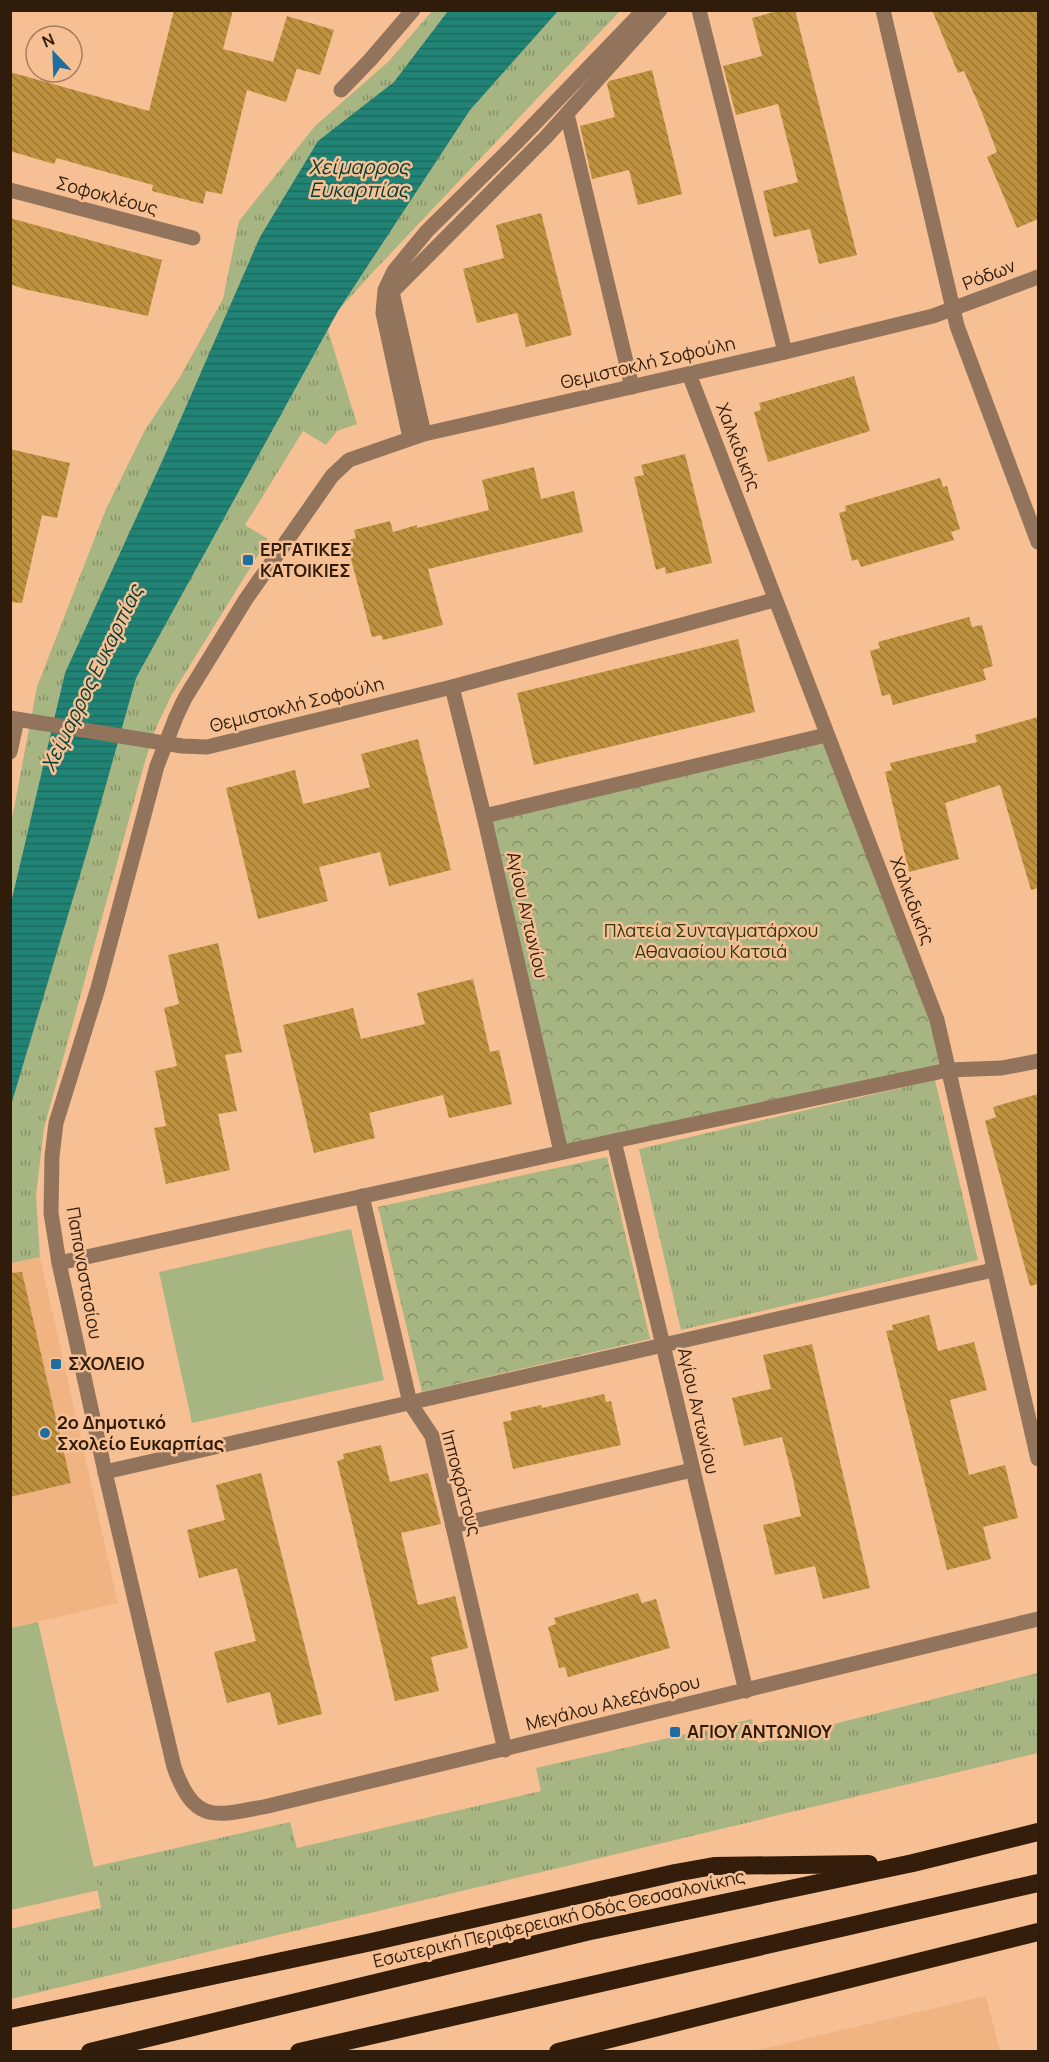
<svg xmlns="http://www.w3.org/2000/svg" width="1049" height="2062" viewBox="0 0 1049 2062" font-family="Manrope,sans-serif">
<defs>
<pattern id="grass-tufts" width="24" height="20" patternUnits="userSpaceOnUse" patternTransform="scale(1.5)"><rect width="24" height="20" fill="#a7b583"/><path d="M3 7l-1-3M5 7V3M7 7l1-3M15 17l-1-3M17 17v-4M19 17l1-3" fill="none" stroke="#889269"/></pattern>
<pattern id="park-crowns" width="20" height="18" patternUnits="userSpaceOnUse" patternTransform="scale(1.5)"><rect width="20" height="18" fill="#a7b583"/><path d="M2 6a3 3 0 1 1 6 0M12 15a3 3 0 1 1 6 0" fill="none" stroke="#889269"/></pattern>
<pattern id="water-rules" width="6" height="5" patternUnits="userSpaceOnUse" patternTransform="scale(1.5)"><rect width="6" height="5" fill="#208375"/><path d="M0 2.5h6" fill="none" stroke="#1c6a5e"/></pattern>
<pattern id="building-back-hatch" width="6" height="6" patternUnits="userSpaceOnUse" patternTransform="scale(1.5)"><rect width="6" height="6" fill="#be923f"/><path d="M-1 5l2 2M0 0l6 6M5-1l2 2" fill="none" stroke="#9b7633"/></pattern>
</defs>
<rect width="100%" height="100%" fill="#f6c094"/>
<g fill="#f0b483">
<path d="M40 1257 118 1603 11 1628 10 1263Z"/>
<path d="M986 1996 1000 2051H753Z"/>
</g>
<g fill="url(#grass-tufts)">
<path d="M432 11H620L373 272 326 324 357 424 337 431 326 445 303 431 245 525 268 539 171 696 155 730 144 765 44 1128 36 1196 40 1257 11 1263 10 829 37 687 106 509 145 430 180 377 223 299 239 221 315 126 389 61Z"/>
<path d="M935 1080 978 1260 681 1330 639 1149Z"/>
<path d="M1038 1673V1753L11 1999 10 1929 101 1908 93 1867 290 1822 297 1848 541 1791 536 1768 752 1719 758 1743Z"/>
</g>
<g fill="url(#park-crowns)">
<path d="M826 735 948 1070 561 1152 484 816Z"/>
<path d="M607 1157 650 1339 422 1392 378 1207Z"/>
</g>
<g fill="#a7b583">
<path d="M351 1229 384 1380 192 1423 159 1272Z"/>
<path d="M38 1622 99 1890 11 1910V1628Z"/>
</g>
<path fill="url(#water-rules)" d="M448 11H558L470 110 338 311 136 678 89 845 11 1105V903L65 673 164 457 260 237 318 141 394 82Z"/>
<g fill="url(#building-back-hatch)">
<path d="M174 10H233L223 49 297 68 286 102 247 90 222 194 206 191 203 204 152 191 153 185 88 167 57 158 54 164 10 151V72L149 111Z"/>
<path d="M781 10H795L857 255 819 264 810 229 774 237 763 191 798 182 778 104 736 115 723 66 762 56 752 18Z"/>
<path d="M932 10H1038V219L1017 228 987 157 997 152 981 110 964 71 958 73Z"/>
<path d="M287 16 334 30 320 75 273 62Z"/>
<path d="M652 70 682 194 638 205 629 170 592 179 580 126 615 117 607 84 609 81Z"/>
<path d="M541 213 572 335 526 347 517 313 477 323 463 269 504 258 496 225Z"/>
<path d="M10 218 162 260 148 316 24 289 10 284Z"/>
<path d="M854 376 870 431 768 462 754 412 761 410 759 403Z"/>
<path d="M10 449 70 463 57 518 42 515 22 603 10 602Z"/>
<path d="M685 454 712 563 666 574 665 567 656 570 634 477 644 475 641 465Z"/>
<path d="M534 467 541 499 574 491 583 532 428 569 443 625 383 640 381 635 372 637 346 541 356 538 354 530 390 521 393 532 417 525V528L489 510 482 480Z"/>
<path d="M940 478 943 487 947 486 960 529 951 532 954 540 861 567 858 559 852 561 839 513 846 511 845 506Z"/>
<path d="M969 617 972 627 982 625 993 666 983 669 986 680 893 705 890 694 882 696 870 651 880 648 878 642Z"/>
<path d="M738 639 755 712 534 765 517 693Z"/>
<path d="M1038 717V888L1031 890 1000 785 945 803 959 859 909 872 885 772 892 770 890 763 977 742 975 735Z"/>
<path d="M418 739 451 870 389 886 380 852 319 867 328 901 258 919 226 788 295 770 303 804 332 797 370 787 361 754Z"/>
<path d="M218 943 242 1052 225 1055 237 1111 218 1114 230 1170 166 1184 154 1128 166 1126 155 1071 177 1066 164 1008 179 1004 168 955Z"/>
<path d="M473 979 490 1052 499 1050 512 1104 449 1118 443 1095 369 1113 375 1138 314 1153 283 1025 353 1008 361 1039 425 1024 417 993Z"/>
<path d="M1038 1094V1284L1030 1286 985 1121 996 1117 993 1107Z"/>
<path d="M22 1272 71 1483 10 1497V1273Z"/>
<path d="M929 1315 938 1351 974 1342 987 1390 950 1400 969 1475 1005 1465 1018 1518 983 1527 991 1559 947 1570 886 1331 893 1330 892 1325Z"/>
<path d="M812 1344 870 1588 823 1599 815 1566 775 1575 763 1525 801 1516 793 1479 782 1437 744 1446 732 1398 771 1389 763 1355Z"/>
<path d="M604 1394 606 1402 611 1401 621 1445 513 1469 503 1422 512 1420 510 1412 541 1405 542 1408Z"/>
<path d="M381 1445 390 1482 428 1473 441 1524 401 1533 418 1605 455 1596 468 1648 431 1657 439 1691 395 1701 337 1461 344 1459 343 1454Z"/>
<path d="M261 1473 322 1714 278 1725 270 1692 227 1703 214 1652 256 1641 237 1568 199 1578 187 1530 225 1520 216 1485Z"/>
<path d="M638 1593 642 1603 656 1599 670 1648 568 1677 565 1667 559 1668 548 1627 556 1624 554 1618Z"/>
</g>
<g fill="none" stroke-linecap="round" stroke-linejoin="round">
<g stroke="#92745c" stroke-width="15">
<path d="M699 10 785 352"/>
<path d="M883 10 957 326 1038 542"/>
<path d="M341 90 370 60 413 10"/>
<path d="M567 114 632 387"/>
<path d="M10 190 193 238"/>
<path d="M1038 277 933 316 785 352 424 434 349 460 332 476 246 599 185 698 176 717 157 766 98 988 56 1123 52 1156 51 1213 59 1263 105 1472 174 1767C195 1825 215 1816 268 1806L1038 1619"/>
<path d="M689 374 937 1020 1038 1459"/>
<path d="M424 434 392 292 546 137 660 10"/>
<path d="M410 438 383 313 385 290 394 271 427 231 516 143 644 10"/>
<path d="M452 687 484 816 561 1152"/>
<path d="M10 718 182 746 207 747 452 687 774 600"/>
<path d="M10 752 17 720"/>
<path d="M484 816 826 735"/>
<path d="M614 1141 746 1691"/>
<path d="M362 1196 410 1403 432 1436 505 1750"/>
<path d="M59 1263 614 1141 948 1070 1002 1068 1038 1061"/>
<path d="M105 1472 993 1270"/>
<path d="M453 1526 692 1470"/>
</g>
<g stroke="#341e0b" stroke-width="18">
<path d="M10 2019 367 1943 675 1873 714 1866 869 1864"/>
<path d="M90 2052 586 1932 913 1863 1038 1832"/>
<path d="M299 2052 1038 1883"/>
<path d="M558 2052 1038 1932"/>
</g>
</g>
<g fill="#1d6fa0" stroke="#f6c094" stroke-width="2">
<rect x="242" y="554" width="12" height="12" rx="3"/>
<rect x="50" y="1358" width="12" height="12" rx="3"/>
<circle cx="45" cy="1433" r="6"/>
<rect x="669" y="1726" width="12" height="12" rx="3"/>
</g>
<g text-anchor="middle" stroke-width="5" stroke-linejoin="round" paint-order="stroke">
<g font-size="18" fill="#301c0a" stroke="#f6c094">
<text transform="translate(107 196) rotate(15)" y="6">Σοφοκλέους</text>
<text transform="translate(989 275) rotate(-21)" y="6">Ρόδων</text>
<text transform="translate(648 363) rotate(-13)" y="6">Θεμιστοκλή Σοφούλη</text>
<text transform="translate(738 447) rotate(69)" y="6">Χαλκιδικής</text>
<text transform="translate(297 705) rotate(-14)" y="6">Θεμιστοκλή Σοφούλη</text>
<text transform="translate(912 901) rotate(69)" y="6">Χαλκιδικής</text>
<text transform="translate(527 915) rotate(77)" y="6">Αγίου Αντωνίου</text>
<text transform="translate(84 1273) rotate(80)" y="6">Παπαναστασίου</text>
<text transform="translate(698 1411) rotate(77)" y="6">Αγίου Αντωνίου</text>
<text transform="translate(461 1483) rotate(75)" y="6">Ιπποκράτους</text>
<text transform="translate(613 1703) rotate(-14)" y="6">Μεγάλου Αλεξάνδρου</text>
<text transform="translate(559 1919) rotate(-13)" y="6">Εσωτερική Περιφερειακή Οδός Θεσσαλονίκης</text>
</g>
<g font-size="18" font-weight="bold" fill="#301c0a" stroke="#f6c094" text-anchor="start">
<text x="260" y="556">ΕΡΓΑΤΙΚΕΣ<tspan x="260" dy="21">ΚΑΤΟΙΚΙΕΣ</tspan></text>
<text x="68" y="1370">ΣΧΟΛΕΙΟ</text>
<text x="57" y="1429">2ο Δημοτικό<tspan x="57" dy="21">Σχολείο Ευκαρπίας</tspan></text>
<text x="687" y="1738">ΑΓΙΟΥ ΑΝΤΩΝΙΟΥ</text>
</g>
<g font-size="18" fill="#2f3814" stroke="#f6c094">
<text x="711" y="937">Πλατεία Συνταγματάρχου<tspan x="711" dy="21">Αθανασίου Κατσιά</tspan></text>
</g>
<g font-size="20" font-style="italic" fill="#013c35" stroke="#f6c094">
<text x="359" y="174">Χείμαρρος<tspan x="359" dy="23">Ευκαρπίας</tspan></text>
<text transform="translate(92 678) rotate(-64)" y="7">Χείμαρρος Ευκαρπίας</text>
</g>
</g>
<rect width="1049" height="2062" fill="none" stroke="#301c0a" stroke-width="24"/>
<g transform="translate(54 54) rotate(337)"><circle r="28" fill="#f6c094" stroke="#a77e5d" stroke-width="1.5"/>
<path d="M0-4.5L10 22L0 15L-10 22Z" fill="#1d6fa0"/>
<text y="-9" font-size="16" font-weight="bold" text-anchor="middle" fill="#301c0a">N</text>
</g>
</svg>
